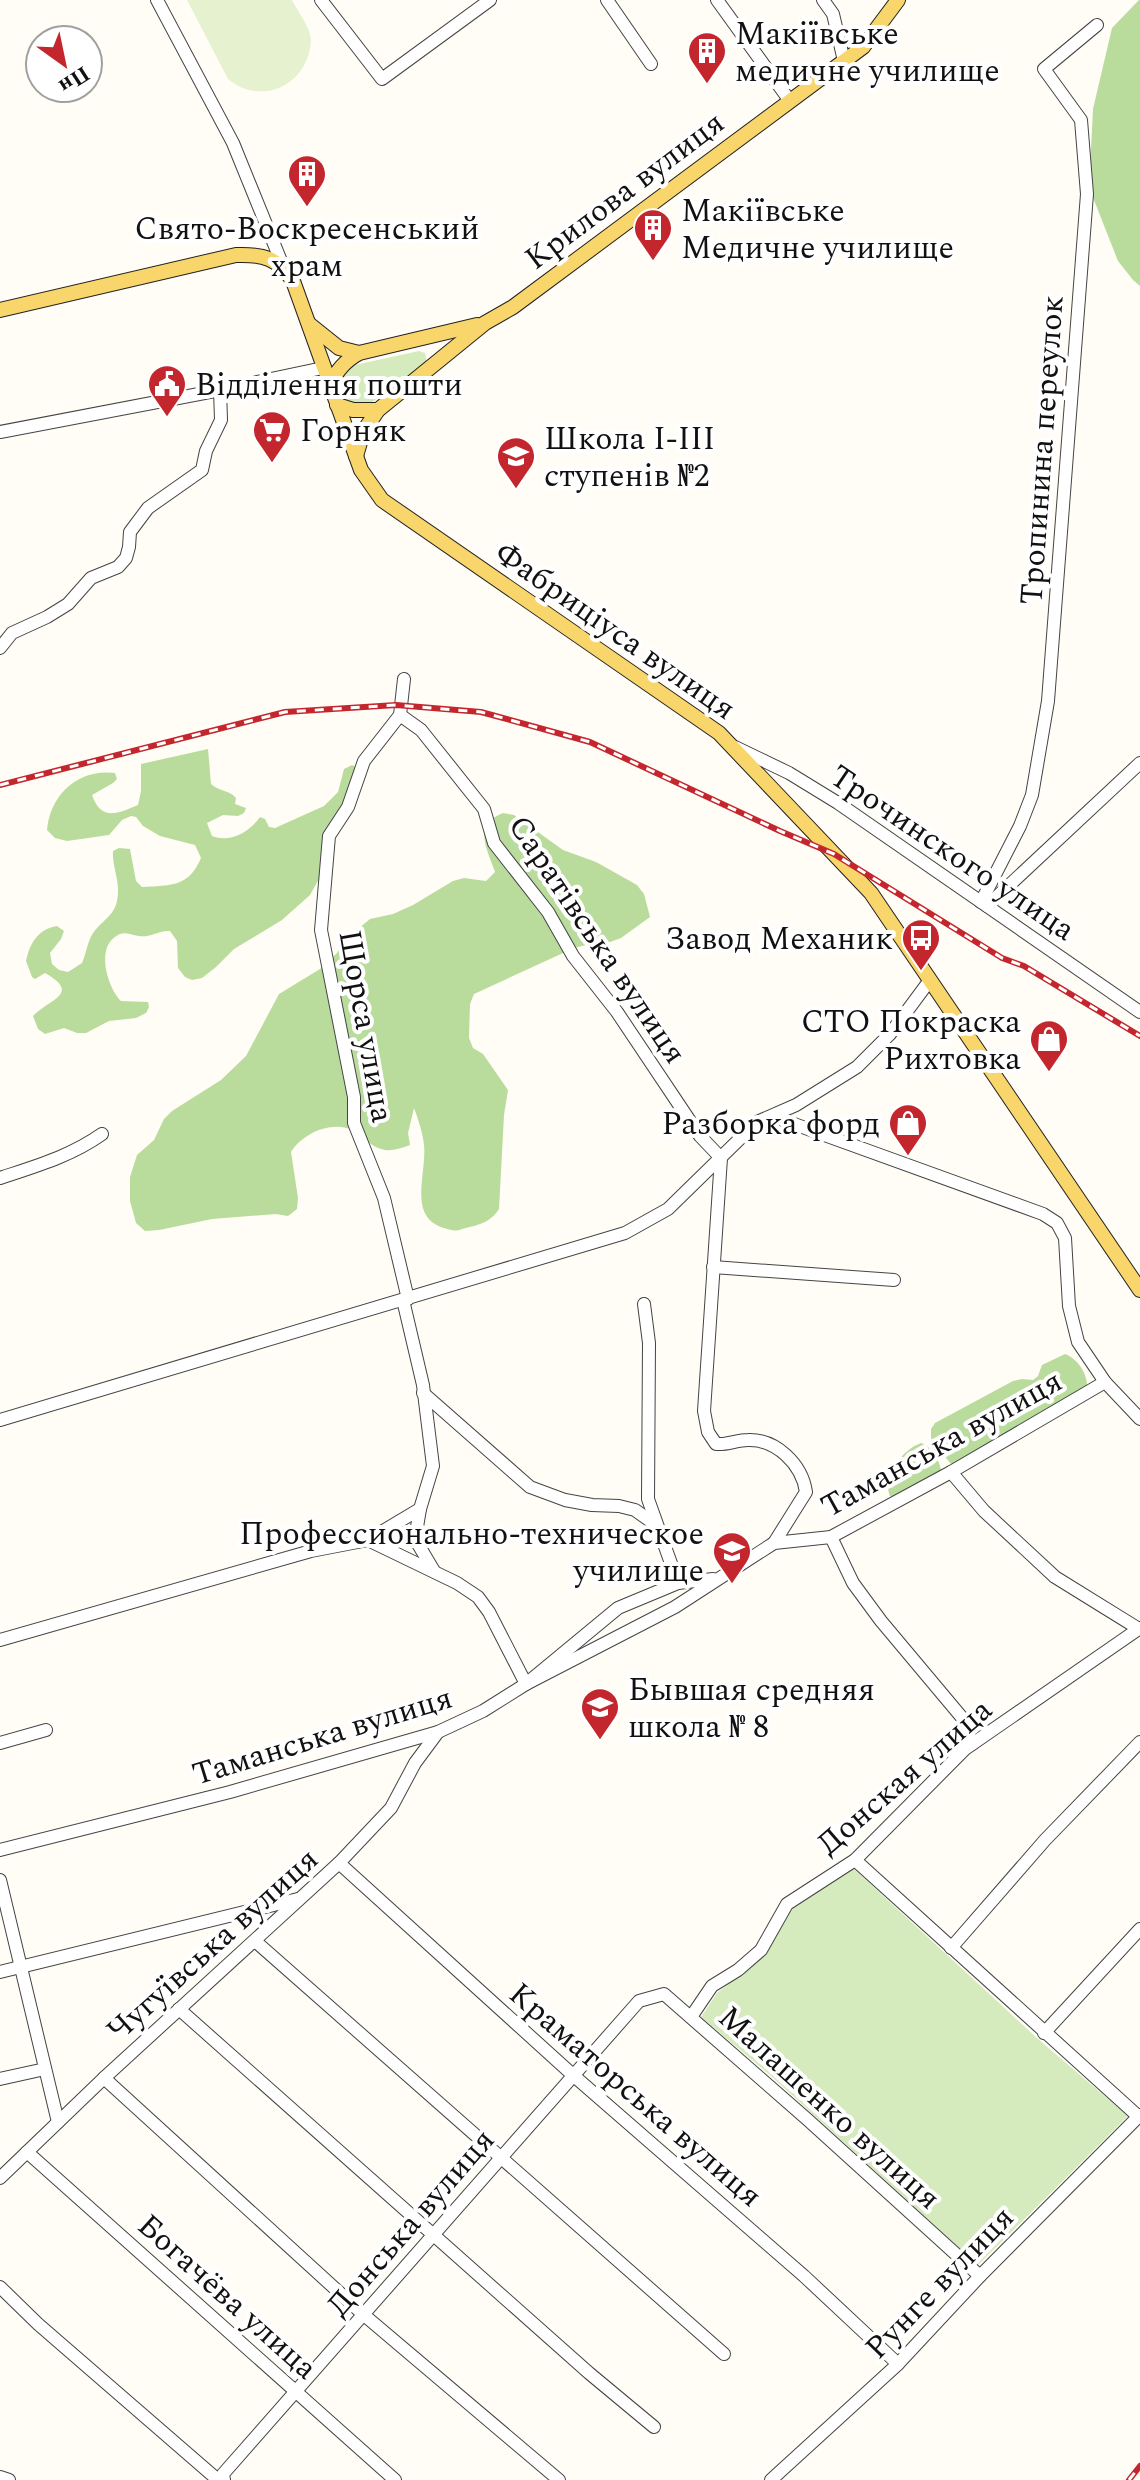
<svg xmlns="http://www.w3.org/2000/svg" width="1140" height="2480" viewBox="0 0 1140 2480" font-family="Spectral,serif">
<rect width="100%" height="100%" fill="#fffdf5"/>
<g fill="#d5ebbd">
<path d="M419 351 425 353 427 362 367 406 344 403 337 384 343 371 350 366Z"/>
<path d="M853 1868 1038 2039 1128 2116 978 2265 771 2076 701 2017 717 1993 766 1954 793 1908Z"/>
</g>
<g fill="#b9dc9c">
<path d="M1139 0H1140V286L1133 280 1118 261 1092 195 1090 170 1093 109 1112 28Z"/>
<path d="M208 749 211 784C218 791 230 790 236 798L235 804 246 808 244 813 238 816 223 815 207 823 212 836C231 843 249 832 260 817L265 819 269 827 275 828 324 806 338 792 344 769 352 765 356 767 344 804 324 833 319 879 310 895 282 920 234 949 216 967 202 978 192 980 185 977 178 968 177 941 170 931C159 930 150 938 139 936 129 935 124 930 115 937 96 950 108 988 121 1001L148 1002 149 1007 146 1013 136 1018 109 1021 86 1033H77L64 1028 45 1034 38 1029 33 1016C49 999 82 994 45 973L35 979 32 977 26 961C30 943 38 929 57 926L64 931 61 939 50 953 52 964 59 970 68 972 82 963C86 954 88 940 93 933 106 916 118 915 118 890 118 877 112 864 113 851L119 848 130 849 136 881 142 887C171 885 188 888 201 858L195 845 160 836 143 826 136 817 131 816 122 820 109 835 67 841 55 838 47 830C50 795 78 768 115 773L117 779 113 783 92 795C101 821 117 814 138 805L141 791V764Z"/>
<path d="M503 813 514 815 563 850 596 862 637 885 644 894 650 917 621 938 610 942H598L574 948 474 994 470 1004 469 1038 473 1048 483 1054 508 1090 504 1115 499 1209C490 1223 478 1225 462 1229 455 1232 451 1230 444 1228 407 1217 427 1174 424 1145 423 1133 418 1119 414 1108L408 1133 410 1145C402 1148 393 1151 385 1150 372 1148 363 1136 352 1130 331 1120 302 1134 291 1152L298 1198 297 1209 288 1216 276 1214 212 1219 159 1230 145 1231 136 1223 130 1201V1177L137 1155 154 1140 164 1119 172 1111 221 1080 246 1056 279 994 320 969 337 953 342 942 370 919 393 914 413 905 453 881 464 878 486 881 495 872C487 848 472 825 503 813Z"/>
<path d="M1065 1354C1077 1358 1088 1374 1087 1387L954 1465 950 1463 931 1438V1429L935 1423 1013 1381 1022 1379 1033 1380 1038 1376 1042 1365Z"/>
<path d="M921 1443C931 1446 940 1461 941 1471L893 1498 890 1496C881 1477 903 1449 921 1443Z"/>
</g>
<path fill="#e6f2cf" d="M187 0H292C297 10 307 23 310 34 312 42 310 52 307 59 294 92 255 102 228 79Z"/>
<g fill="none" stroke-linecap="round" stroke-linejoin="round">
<defs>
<g id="minor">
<path d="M157 0 233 143 283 266"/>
<path d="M321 0 382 79 490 0"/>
<path d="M607 0 651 64"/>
<path d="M717 0 790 101"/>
<path d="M823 0 833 14 844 61"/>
<path d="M0 432 220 390 323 368"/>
<path d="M0 648 12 633 47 617 68 604 91 578 118 567 126 558 129 547 130 532 148 508 202 470 206 451 221 420 220 390"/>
<path d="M404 679 400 715 364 761 348 807 329 836 321 930 354 1097V1123L384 1198 408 1299"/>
<path d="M400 715 421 730 484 809 494 843 548 912 573 956 617 1012 700 1136 721 1158 704 1411 708 1432 716 1444C727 1445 737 1440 748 1440 776 1439 802 1464 806 1492L774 1543"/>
<path d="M735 747 789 773 838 803 1140 1012"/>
<path d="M981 902 1020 826 1032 795 1048 701 1087 194 1081 120 1044 69 1097 25"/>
<path d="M987 906 1140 763"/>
<path d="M772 1116 1043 1214 1057 1223 1065 1238 1069 1306 1078 1342 1105 1382 1140 1419"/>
<path d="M0 1178C36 1166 71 1156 102 1134"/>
<path d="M713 1267 894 1280"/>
<path d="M644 1304 649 1343 648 1499 678 1583"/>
<path d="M423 1393 530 1487 565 1500 592 1505 619 1506 635 1510 656 1525"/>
<path d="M0 1420 625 1233 668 1209 757 1122 796 1105 857 1067 890 1034 930 980"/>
<path d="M951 1472 984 1511 1055 1577 1139 1629"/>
<path d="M420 1509 415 1539 434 1571"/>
<path d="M831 1537 853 1583 881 1621 964 1720 972 1744"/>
<path d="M368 1540 420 1509 433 1466 423 1385 403 1300"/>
<path d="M0 1640 311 1551 368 1540 457 1583 478 1597 489 1612 526 1684 618 1608 678 1583 713 1579"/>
<path d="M0 1743 46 1730"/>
<path d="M0 1850 230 1792 438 1732 483 1711 526 1684 675 1607 774 1543 831 1537 951 1472 1105 1382"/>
<path d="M855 1860 1139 2117"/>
<path d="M339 1863 574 2076 804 2276 898 2364"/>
<path d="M0 1880 58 2122"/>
<path d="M255 1941 724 2354"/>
<path d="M951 1948 1045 1840 1140 1742"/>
<path d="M0 1972 298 1899"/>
<path d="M179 2009 589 2373 654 2427"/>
<path d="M691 2017 712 1986 738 1970 761 1950 787 1904 855 1860 965 1749 1140 1628"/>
<path d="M1044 2033 1140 1929"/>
<path d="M104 2078 364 2315 559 2480"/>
<path d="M0 2079 45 2069"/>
<path d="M27 2152 395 2480"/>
<path d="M0 2178 104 2078 339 1863 391 1808 415 1763 438 1732"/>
<path d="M0 2287 38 2324 218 2480"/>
<path d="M0 2477 9 2480"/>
<path d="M224 2480 223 2474 639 2001 664 1994 808 2120 980 2276"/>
<path d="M771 2480 898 2364 980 2276 1140 2115"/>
</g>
<g id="major">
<path d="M0 310 236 255C263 254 278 258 293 281L361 470 382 500 719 733 871 893 1140 1290"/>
<path d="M309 324 339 348 359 353"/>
<path d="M330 385C337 370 345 361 359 353L477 325"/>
<path d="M337 405 353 410H378"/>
<path d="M356 456 363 432 378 410 485 323 513 307 863 47 898 0"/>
</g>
</defs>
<use href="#minor" stroke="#444" stroke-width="14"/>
<use href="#major" stroke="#222" stroke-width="16"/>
<use href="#minor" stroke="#fff" stroke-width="12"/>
<use href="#major" stroke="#f9d66b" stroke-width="14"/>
<defs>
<g id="rail">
<path d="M0 785 285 712 396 705 481 712 590 742 780 831 834 854 1002 958 1024 966 1140 1036"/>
<path d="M1129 2480 1140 2466"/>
</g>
</defs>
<use href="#rail" stroke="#c4262e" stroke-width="6"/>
<use href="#rail" stroke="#fff" stroke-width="3" stroke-dasharray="9" stroke-linecap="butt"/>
</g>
<defs>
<symbol id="building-pin" viewBox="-11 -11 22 30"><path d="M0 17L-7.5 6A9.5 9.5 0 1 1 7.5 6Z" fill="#c4262e" stroke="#fff"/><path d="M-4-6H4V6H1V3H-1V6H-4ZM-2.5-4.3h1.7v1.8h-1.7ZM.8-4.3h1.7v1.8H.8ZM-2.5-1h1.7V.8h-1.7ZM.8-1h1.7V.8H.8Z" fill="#fff"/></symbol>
<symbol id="civic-pin" viewBox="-11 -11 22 30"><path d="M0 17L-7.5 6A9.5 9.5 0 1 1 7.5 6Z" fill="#c4262e" stroke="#fff"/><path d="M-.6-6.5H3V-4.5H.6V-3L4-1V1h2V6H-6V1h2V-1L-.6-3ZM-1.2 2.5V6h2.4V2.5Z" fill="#fff"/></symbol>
<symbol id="supermarket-pin" viewBox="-11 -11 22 30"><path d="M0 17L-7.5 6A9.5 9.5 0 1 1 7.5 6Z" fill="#c4262e" stroke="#fff"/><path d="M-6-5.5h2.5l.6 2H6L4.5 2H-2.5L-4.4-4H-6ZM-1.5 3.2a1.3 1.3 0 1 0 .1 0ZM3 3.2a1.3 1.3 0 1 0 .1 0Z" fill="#fff"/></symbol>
<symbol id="school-pin" viewBox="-11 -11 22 30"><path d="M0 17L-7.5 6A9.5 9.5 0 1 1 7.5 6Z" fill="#c4262e" stroke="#fff"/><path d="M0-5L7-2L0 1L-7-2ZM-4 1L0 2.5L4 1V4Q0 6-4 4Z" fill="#fff"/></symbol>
<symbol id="bus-pin" viewBox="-11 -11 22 30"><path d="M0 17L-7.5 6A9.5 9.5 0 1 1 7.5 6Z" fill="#c4262e" stroke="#fff"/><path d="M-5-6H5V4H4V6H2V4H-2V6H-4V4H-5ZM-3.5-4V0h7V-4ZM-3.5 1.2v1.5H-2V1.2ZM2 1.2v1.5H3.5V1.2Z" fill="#fff"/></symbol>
<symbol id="shop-pin" viewBox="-11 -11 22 30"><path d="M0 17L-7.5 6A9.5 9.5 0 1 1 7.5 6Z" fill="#c4262e" stroke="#fff"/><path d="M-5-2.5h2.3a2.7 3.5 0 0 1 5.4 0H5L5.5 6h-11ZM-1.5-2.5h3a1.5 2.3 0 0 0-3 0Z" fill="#fff"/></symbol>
</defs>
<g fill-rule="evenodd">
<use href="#building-pin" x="685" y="29" width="44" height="60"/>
<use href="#building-pin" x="285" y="152" width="44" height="60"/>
<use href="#building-pin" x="631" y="206" width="44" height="60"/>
<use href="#civic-pin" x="145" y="362" width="44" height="60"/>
<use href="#supermarket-pin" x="250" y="408" width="44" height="60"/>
<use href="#school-pin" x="494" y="434" width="44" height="60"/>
<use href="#bus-pin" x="899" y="916" width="44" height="60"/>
<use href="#shop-pin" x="1027" y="1017" width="44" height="60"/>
<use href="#shop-pin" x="886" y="1101" width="44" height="60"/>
<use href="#school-pin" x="710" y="1529" width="44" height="60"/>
<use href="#school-pin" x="578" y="1685" width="44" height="60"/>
</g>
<g text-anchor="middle" stroke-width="8" stroke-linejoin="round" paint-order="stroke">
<g font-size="32" fill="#111" stroke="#fff" text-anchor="start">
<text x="735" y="44">Макіївське<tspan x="735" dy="37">медичне училище</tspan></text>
<text x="681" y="221">Макіївське<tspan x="681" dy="37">Медичне училище</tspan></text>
<text x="307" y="239" text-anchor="middle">Свято-Воскресенський<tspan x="307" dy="37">храм</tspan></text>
<text x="195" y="395">Відділення пошти</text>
<text x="300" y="441">Горняк</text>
<text x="544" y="449">Школа I-III<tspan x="544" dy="37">ступенів №2</tspan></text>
<text x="893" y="949" text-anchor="end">Завод Механик</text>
<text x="1021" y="1032" text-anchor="end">СТО Покраска<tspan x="1021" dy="37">Рихтовка</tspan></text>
<text x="880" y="1134" text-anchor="end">Разборка форд</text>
<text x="704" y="1544" text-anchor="end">Профессионально-техническое<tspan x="704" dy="37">училище</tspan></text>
<text x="628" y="1700">Бывшая средняя<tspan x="628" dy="37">школа № 8</tspan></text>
</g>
<g font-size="32" fill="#111" stroke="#fff">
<text transform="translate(624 190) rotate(-37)" y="11">Крилова вулиця</text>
<text transform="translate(1041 450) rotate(-86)" y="11">Тропинина переулок</text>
<text transform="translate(616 630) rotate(35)" y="11">Фабриціуса вулиця</text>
<text transform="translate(953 852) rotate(34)" y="11">Трочинского улица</text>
<text transform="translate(598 939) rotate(56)" y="11">Саратівська вулиця</text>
<text transform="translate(367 1026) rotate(80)" y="11">Щорса улица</text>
<text transform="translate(941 1443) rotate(-29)" y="11">Таманська вулиця</text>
<text transform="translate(322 1735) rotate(-17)" y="11">Таманська вулиця</text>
<text transform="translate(904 1776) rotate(-41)" y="11">Донская улица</text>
<text transform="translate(212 1944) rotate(-42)" y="11">Чугуївська вулиця</text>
<text transform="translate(636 2094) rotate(41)" y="11">Краматорська вулиця</text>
<text transform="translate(830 2107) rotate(42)" y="11">Малашенко вулиця</text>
<text transform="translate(410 2222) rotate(-49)" y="11">Донська вулиця</text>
<text transform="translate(939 2282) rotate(-46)" y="11">Рунге вулиця</text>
<text transform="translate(228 2296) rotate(42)" y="11">Богачёва улица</text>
</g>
</g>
<g transform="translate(64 64) rotate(147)"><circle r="38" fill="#ffffff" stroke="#a0a0a0" stroke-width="2"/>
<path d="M0-6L14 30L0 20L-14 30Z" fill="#c4262e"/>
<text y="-12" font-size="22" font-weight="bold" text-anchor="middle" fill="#111111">Пн</text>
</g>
</svg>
